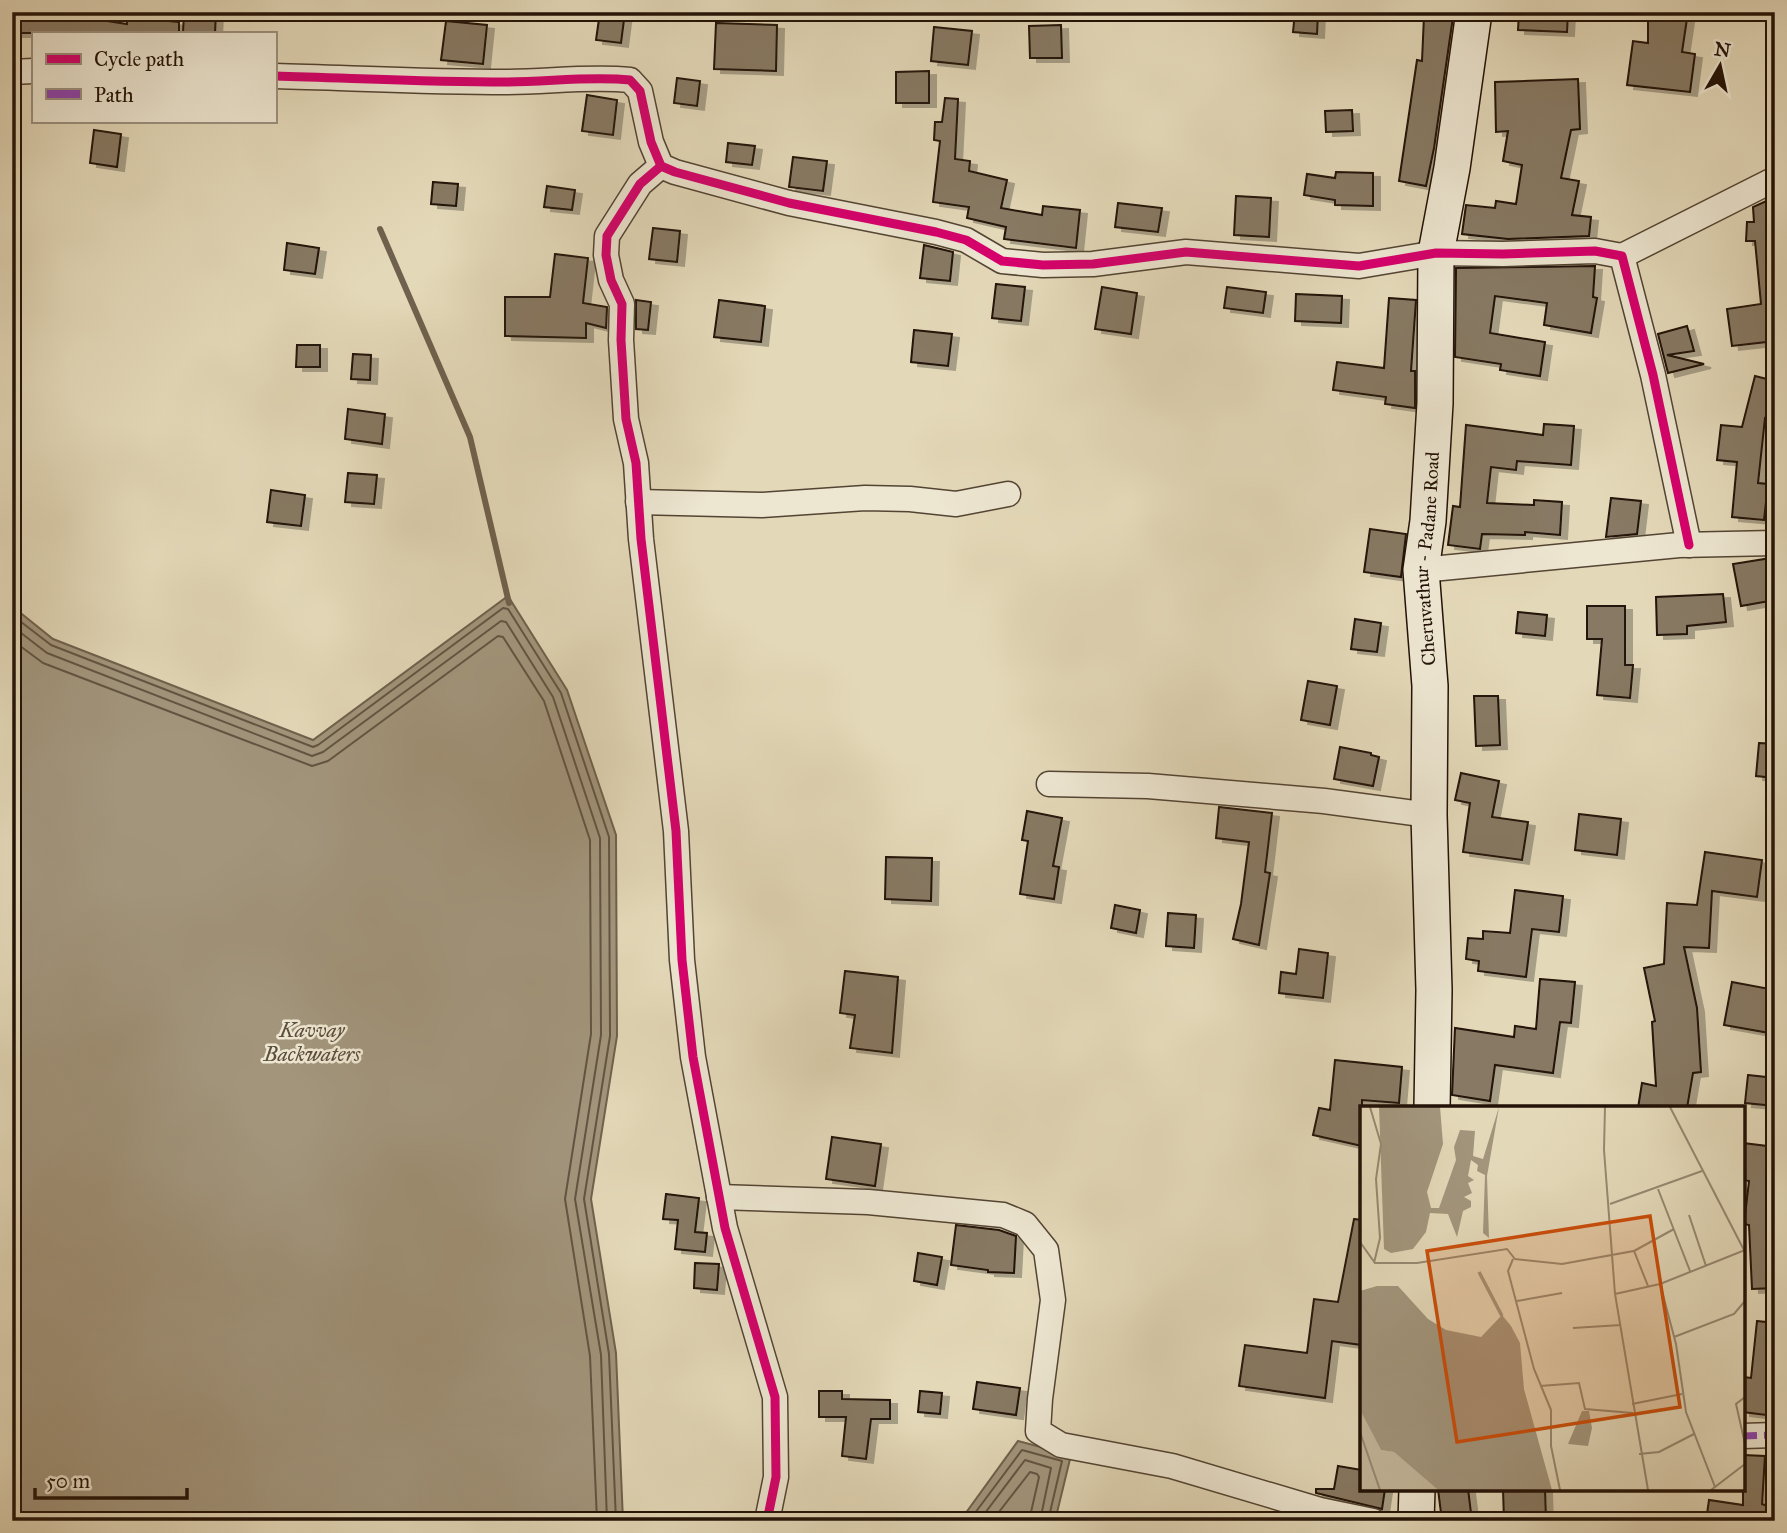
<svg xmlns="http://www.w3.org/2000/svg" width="1787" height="1533" viewBox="0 0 1787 1533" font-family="'IM FELL Great Primer',serif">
<defs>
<filter id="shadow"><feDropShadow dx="7" dy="4" stdDeviation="0" flood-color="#0004"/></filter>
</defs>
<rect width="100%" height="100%" fill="#e3d8b8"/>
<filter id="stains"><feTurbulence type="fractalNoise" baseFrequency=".00286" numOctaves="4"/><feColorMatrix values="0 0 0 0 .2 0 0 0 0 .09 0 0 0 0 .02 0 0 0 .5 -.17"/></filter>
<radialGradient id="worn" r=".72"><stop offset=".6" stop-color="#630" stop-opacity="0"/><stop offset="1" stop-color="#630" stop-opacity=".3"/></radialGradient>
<g fill="#a2957c" stroke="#6f614d" stroke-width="2">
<path d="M508 596 567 690 616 835 617 1036 591 1199 616 1353 623 1521H12V606L53 639 313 740Z"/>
<path d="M1018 1441 1071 1455 1055 1521H960Z"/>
</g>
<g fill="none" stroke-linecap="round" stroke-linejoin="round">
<g stroke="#625442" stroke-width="2">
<path d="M12 615 51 645 313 747 318 745 503 608 508 609 561 693 609 837 610 1036 584 1199 609 1354 616 1521"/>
<path d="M12 626 47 653 312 756 323 752 501 621 506 622 553 697 600 838 601 1035 575 1199 601 1355 607 1521"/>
<path d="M12 640 43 663 312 766 328 761 498 636 503 637 544 701 590 840 591 1034 565 1199 590 1356 597 1521"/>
<path d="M969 1521 1022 1450 1062 1461 1048 1521"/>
<path d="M979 1521 1025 1460 1051 1468 1040 1521"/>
<path d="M992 1521 1030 1472 1037 1474 1039 1477 1029 1521"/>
</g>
<path stroke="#6f614d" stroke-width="6" d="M380 229 470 437 509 603"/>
</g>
<g fill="#877963" stroke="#231207" stroke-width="2" filter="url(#shadow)">
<path d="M40 12H69L68 15 127 24V17L179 22V33H12V15L40 18Z"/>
<path d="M184 12H216L215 33H183Z"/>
<path d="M600 12H625L621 43 596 40Z"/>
<path d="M1295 12 1318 13 1317 34 1293 32Z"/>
<path d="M1519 12H1568L1567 32 1518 30Z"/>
<path d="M1648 12H1688L1682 52 1695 54 1690 92 1627 85 1633 41 1648 43Z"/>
<path d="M1424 16 1453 17 1434 148 1426 186 1399 181 1417 60 1422 61Z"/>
<path d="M446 21 487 25 483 64 441 60Z"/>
<path d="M716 23 777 25 776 71 714 69Z"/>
<path d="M1061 25 1062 58H1030L1029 26Z"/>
<path d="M934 27 972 31 968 65 931 61Z"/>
<path d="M929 71V103H896V72Z"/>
<path d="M677 78 700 81 697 106 674 103Z"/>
<path d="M1578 79 1580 129 1571 130 1561 178 1579 181 1572 215 1591 217 1589 236 1508 239 1462 234 1466 205 1495 208 1496 201 1516 204 1522 165 1503 161 1508 131 1496 132 1495 82Z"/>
<path d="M587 95 617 100 613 135 582 131Z"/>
<path d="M945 98 958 99 955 159 970 161 969 171 1007 180 1001 208 1042 215 1043 206 1080 210 1076 248 1004 239 1006 227 967 218 969 207 933 202 940 141 934 140 935 122H942Z"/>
<path d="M1352 110 1353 131 1326 132 1325 111Z"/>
<path d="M94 130 121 134 117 167 90 163Z"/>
<path d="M728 143 755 146 752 165 726 162Z"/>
<path d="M793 157 827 161 823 191 789 187Z"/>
<path d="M1336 172 1373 173V206L1335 205V200L1304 195 1307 174 1335 178Z"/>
<path d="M433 182 458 184 456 206 431 204Z"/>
<path d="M547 186 575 190 572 210 544 207Z"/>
<path d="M1236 196 1271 198 1269 237 1234 235Z"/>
<path d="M1775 197V341L1732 346 1727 309 1761 304 1755 241H1746L1747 222H1754L1753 207Z"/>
<path d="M1118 203 1162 208 1158 232 1115 227Z"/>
<path d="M653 228 680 231 677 262 649 259Z"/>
<path d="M287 243 319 248 315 274 284 270Z"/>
<path d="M924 245 953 252 950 281 920 278Z"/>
<path d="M555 254 588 258 583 303 607 307 606 328 586 323V338L505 336V297H550Z"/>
<path d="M1595 266 1593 297 1597 298 1591 333 1544 325 1547 303 1495 296 1490 333 1545 342 1540 376 1500 370 1501 364 1455 357 1456 268Z"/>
<path d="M996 284 1025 287 1021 321 992 318Z"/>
<path d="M1102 287 1137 293 1131 334 1095 329Z"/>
<path d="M1227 287 1266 292 1263 313 1224 308Z"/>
<path d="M1296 294 1342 296 1341 323 1295 321Z"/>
<path d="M1389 298 1416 300 1411 371H1415V408L1385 404 1386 397 1333 390 1337 362 1384 368Z"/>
<path d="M636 300 651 302 648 330 636 329Z"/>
<path d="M719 300 765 306 761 342 714 337Z"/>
<path d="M1687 326 1694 351 1667 355 1704 364 1668 373 1658 334Z"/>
<path d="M914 330 952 334 948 366 911 362Z"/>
<path d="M297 345H320V367H296Z"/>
<path d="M353 354 371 355 370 380 351 379Z"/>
<path d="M1755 376 1775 381V420L1765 418 1758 483 1768 484 1764 520 1732 517 1737 462 1717 460 1721 425 1742 427Z"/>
<path d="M348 409 385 414 382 444 345 439Z"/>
<path d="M1544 424 1574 426 1571 465 1517 461 1516 470 1491 467 1487 503 1534 505V500L1562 502 1560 535 1525 532V535L1482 534 1480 549 1448 545 1453 506 1460 507 1466 425 1543 435Z"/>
<path d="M348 473 377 475 374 504 345 502Z"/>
<path d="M271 490 305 495 301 526 267 522Z"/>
<path d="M1611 498 1641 501 1637 534 1606 537Z"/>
<path d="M1370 529 1406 534 1401 577 1364 572Z"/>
<path d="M1771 558 1775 576V600L1741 606 1733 564Z"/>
<path d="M1723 594 1726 622 1687 626V634L1657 635 1656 597Z"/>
<path d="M1587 606H1625V665H1633L1630 698 1597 695 1602 639H1587Z"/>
<path d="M1518 612 1547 615 1545 636 1516 633Z"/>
<path d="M1355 619 1381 623 1377 652 1351 649Z"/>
<path d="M1308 681 1337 686 1330 725 1301 720Z"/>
<path d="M1474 696H1498L1500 745 1476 746Z"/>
<path d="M1759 743 1775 744V778L1756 776Z"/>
<path d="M1340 747 1371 753V755L1379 757 1373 786 1334 779Z"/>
<path d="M1461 773 1499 781 1492 817 1528 822 1522 860 1463 852 1470 803 1455 800Z"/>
<path d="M1219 807 1272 813 1265 872 1270 873 1259 945 1233 939 1241 904 1249 842 1216 838Z"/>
<path d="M1027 811 1062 818 1053 866 1059 867 1054 899 1020 894 1028 841 1022 840Z"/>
<path d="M1579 814 1621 819 1617 855 1575 850Z"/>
<path d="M1705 852 1762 860 1757 897 1712 891 1709 948 1684 947 1697 1008 1701 1072 1693 1073 1687 1108H1638L1642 1083 1656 1086 1652 1022 1655 1021 1644 968 1664 964 1667 903 1697 905Z"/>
<path d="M886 857 932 858 931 901 885 899Z"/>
<path d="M1515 890 1563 896 1559 932 1532 929 1526 977 1478 971 1479 961 1466 959 1468 938 1483 939V931L1510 933Z"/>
<path d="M1115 905 1140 910 1136 933 1111 928Z"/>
<path d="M1168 913 1196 915 1194 948 1166 946Z"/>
<path d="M1299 949 1328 953 1323 998 1279 993 1281 972 1296 974Z"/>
<path d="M845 971 898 977 892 1053 850 1048 855 1015 840 1013Z"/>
<path d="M1540 979 1575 982 1571 1023 1560 1022 1553 1073 1495 1065 1490 1101 1452 1095 1455 1028 1514 1037 1515 1026 1536 1029Z"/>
<path d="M1732 982 1775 990V1034L1724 1025Z"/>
<path d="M1335 1060 1402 1067 1399 1103 1362 1100V1146L1313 1135 1319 1108 1330 1110Z"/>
<path d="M1748 1075 1775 1078V1106L1745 1103Z"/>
<path d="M832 1137 881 1144 875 1186 826 1179Z"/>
<path d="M1743 1143 1775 1147V1288L1752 1289 1749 1225 1744 1224 1749 1181 1743 1180Z"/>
<path d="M666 1194 699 1198 695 1232 707 1233 705 1252 675 1249 678 1220 663 1219Z"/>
<path d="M1354 1219 1362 1220V1345L1332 1341 1325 1398 1239 1386 1245 1345 1307 1353 1314 1299 1338 1302Z"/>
<path d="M956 1225 999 1230 1016 1236 1014 1273 988 1272V1270L951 1265Z"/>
<path d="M918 1253 942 1257 937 1285 914 1281Z"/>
<path d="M695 1263 719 1264 717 1290 694 1288Z"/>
<path d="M1757 1321 1775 1323V1370H1771L1766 1415 1743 1412V1377L1751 1378Z"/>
<path d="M977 1382 1020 1388 1016 1415 973 1409Z"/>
<path d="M819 1391H842V1399L890 1400V1419H871L866 1459 842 1456 846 1417H819Z"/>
<path d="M920 1391 942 1393 940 1414 918 1412Z"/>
<path d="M1743 1455 1765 1456 1762 1504 1775 1509V1521H1706L1709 1500 1743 1505Z"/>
<path d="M1338 1466 1362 1470V1489H1385L1382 1509 1316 1493V1489H1334Z"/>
<path d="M1438 1489H1468L1472 1521H1442Z"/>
<path d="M1503 1489H1545L1546 1520 1504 1521Z"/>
</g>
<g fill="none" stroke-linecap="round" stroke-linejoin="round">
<defs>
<g id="street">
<path d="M12 72 33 71"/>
<path d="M275 76C352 78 429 82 506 82 548 82 589 76 630 80L640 91 651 142 661 166 675 172 789 203 936 232 966 240 1002 261 1043 265 1093 264 1186 252 1359 266 1436 253 1503 254 1595 251 1622 256 1653 375 1689 545"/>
<path d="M661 166 640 184 607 236 606 255 611 280 622 304 621 340 626 419 636 463 641 539 676 831 682 960 693 1057 725 1228 775 1397 776 1477 767 1521"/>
<path d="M1622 256 1775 179"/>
<path d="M638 502 762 505 865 498 910 499 956 504 1008 494"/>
<path d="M1421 570 1679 545 1775 543"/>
<path d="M1049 784 1148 786 1324 801 1429 815"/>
<path d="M719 1197 868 1202 1003 1215 1025 1224 1046 1250 1053 1300 1040 1399 1038 1431 1061 1445 1172 1466 1320 1510 1373 1521"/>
<path d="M1743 1436 1775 1435"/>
</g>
<g id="secondary">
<path id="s1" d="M1432 1108 1434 990 1429 815 1430 686 1421 570 1428 521 1435 403 1436 253 1452 168 1474 12"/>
<path d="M1416 1521 1417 1489"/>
</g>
</defs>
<use href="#street" stroke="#534433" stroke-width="27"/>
<use href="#secondary" stroke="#231207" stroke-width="38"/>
<use href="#street" stroke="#ede6d1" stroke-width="24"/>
<use href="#secondary" stroke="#ede6d1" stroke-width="35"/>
<path stroke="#8e44ad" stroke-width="7" stroke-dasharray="14 7" stroke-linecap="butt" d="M1743 1436 1775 1435"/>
<defs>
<g id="cycleway">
<path d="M275 76C352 78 429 82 506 82 548 82 589 76 630 80L640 91 651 142 661 166 675 172 789 203 936 232 966 240 1002 261 1043 265 1093 264 1186 252 1359 266 1436 253 1503 254 1595 251 1622 256 1653 375 1689 545"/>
<path d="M661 166 640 184 607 236 606 255 611 280 622 304 621 340 626 419 636 463 641 539 676 831 682 960 693 1057 725 1228 775 1397 776 1477 767 1521"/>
</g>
</defs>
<use href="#cycleway" stroke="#ede6d1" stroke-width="13"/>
<use href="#cycleway" stroke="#d6006c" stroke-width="9"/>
</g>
<g text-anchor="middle" stroke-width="5" stroke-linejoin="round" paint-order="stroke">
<g font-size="19" fill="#231207" stroke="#ede6d1">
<text dy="7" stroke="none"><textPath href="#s1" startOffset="550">Cheruvathur - Padane Road</textPath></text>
</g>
<g font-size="21" font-style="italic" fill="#5c4d3c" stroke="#ede6d1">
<text x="312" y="1037">Kavvay<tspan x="312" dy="24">Backwaters</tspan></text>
</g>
</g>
<g transform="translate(1360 1106)">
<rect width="385" height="385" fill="#e3d8b8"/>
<path d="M0 304 21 344 34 346 78 384H0Z" fill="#c2b69a"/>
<path d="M19 1H80L83 38 67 86 71 102H79L96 54 94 41 100 24 115 25 113 50 123 53 139 1 127 70 129 132 123 127 125 69 117 65 118 59 111 54 108 70 114 74 108 77 112 87 104 91 111 95V101L103 105 97 131 88 108 70 107 66 126 53 143 31 147 24 143ZM17 180H38L68 213 86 224 121 231 142 209 151 220 160 237 164 283 192 384H78L34 346 21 344 0 304V185ZM222 305H229L232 322 228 340 208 338Z" fill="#a2957c"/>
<path fill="none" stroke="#a2957c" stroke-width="3.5" d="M119 166 142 210"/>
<path fill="none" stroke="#968971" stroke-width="2" d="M10 1 21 38 16 73 20 132 14 157M245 1 244 44 255 188 288 384M310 1 385 146M298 83 330 165M250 98 342 65M329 109 346 160M0 136 15 157H57L147 143 155 153 202 158 274 145 288 180M274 145 314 123M153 153 148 165 174 263 191 304V340L200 384M300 178 316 238 326 306 355 381M255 188 300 178 385 144M157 195 202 187M213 222 261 219M314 231 374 208 385 195M180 280 219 277 225 303 273 307M385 291 376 298 385 338M272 298 322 288M0 326 20 384M279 348 299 346 334 328M351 384 385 358"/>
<path fill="#ca4e0b" fill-opacity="0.15" stroke="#ca4e0b" stroke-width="3.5" d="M290 110 320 301 97 336 67 145Z"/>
<rect width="385" height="385" fill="none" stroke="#231207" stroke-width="3.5"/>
</g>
<rect width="1787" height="1533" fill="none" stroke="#e3d8b8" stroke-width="42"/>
<rect x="14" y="14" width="1759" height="1505" fill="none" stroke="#231207" stroke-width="3.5"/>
<rect x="21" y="21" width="1745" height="1491" fill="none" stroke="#231207" stroke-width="2"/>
<rect x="32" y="32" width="245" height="91" fill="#ede6d1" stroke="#9c9180" stroke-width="2"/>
<rect x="46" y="54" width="35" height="10" fill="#d6006c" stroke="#9c9180" stroke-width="2"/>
<text x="94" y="66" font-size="21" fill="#231207">Cycle path</text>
<rect x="46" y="89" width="35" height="10" fill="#8e44ad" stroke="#9c9180" stroke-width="2"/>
<text x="94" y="102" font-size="21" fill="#231207">Path</text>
<g transform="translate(1720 66) rotate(9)" stroke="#ede6d1" stroke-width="5" paint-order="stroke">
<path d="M0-5L12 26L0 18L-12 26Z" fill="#231207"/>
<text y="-10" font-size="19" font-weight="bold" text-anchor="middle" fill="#231207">N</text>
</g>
<path d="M35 1488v10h152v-10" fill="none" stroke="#231207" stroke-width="3.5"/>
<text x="46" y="1488" font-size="21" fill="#231207" stroke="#ede6d1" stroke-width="5" paint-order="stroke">50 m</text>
<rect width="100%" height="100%" filter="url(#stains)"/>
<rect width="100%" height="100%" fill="url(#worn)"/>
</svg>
